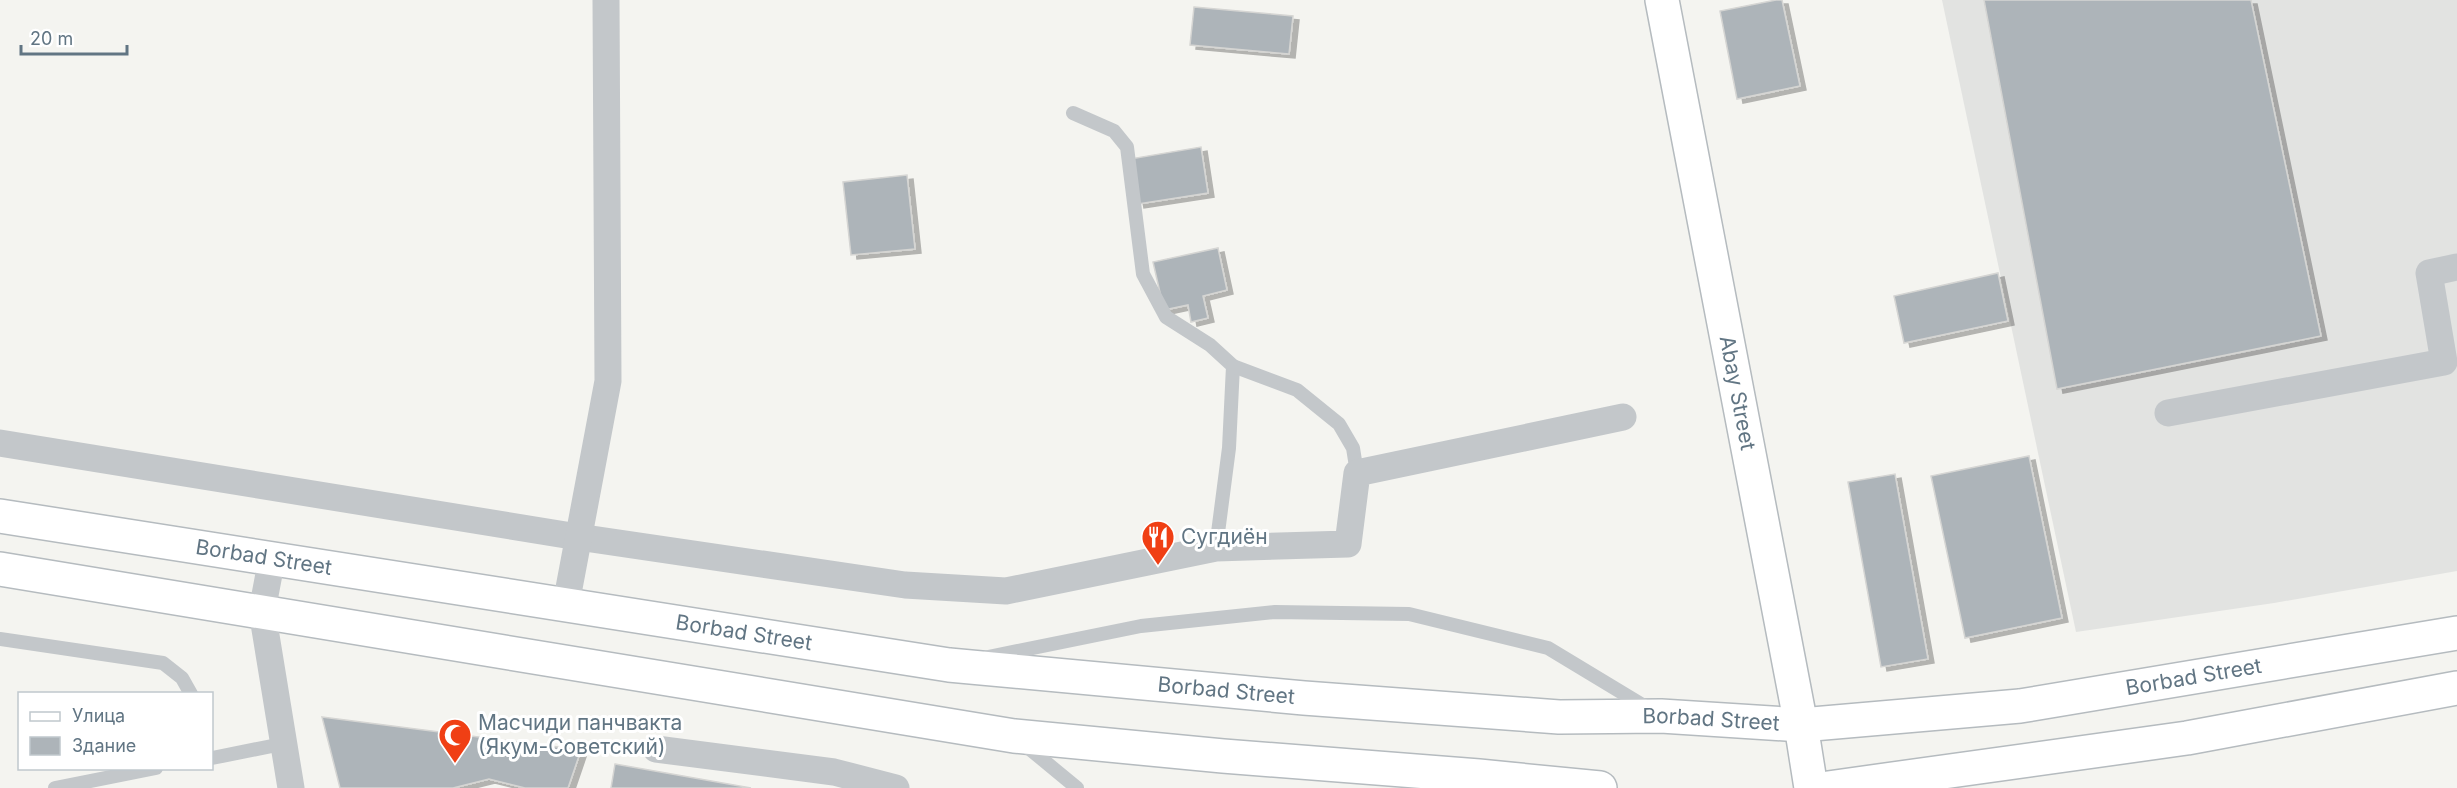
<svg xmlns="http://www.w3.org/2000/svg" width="2457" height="788" viewBox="0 0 2457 788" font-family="Inter,sans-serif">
<defs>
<filter id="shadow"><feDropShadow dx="6" dy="4" stdDeviation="0" flood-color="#0004"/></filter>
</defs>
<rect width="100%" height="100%" fill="#f4f4f0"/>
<path fill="#e2e3e1" d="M1942 0H2457V571L2274 603 2076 632Z"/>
<g fill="#adb4b9" stroke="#d5d5d3" stroke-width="1.5" filter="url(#shadow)">
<path d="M1776 0H1782L1800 86 1737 99 1720 11Z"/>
<path d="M1984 0H2251L2321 336 2057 389Z"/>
<path d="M1194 7 1293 16 1289 54 1190 45Z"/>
<path d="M1201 147 1208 193 1138 204 1130 159Z"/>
<path d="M907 175 915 249 851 255 843 182Z"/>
<path d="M1218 248 1227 290 1203 296 1208 318 1191 322 1188 305 1164 310 1153 262Z"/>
<path d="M1998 273 2008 321 1904 343 1894 296Z"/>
<path d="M2029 456 2062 618 1965 638 1931 476Z"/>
<path d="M1895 474 1928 659 1881 667 1848 482Z"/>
<path d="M322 717 581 750 568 788H525L489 779 453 788H340Z"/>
<path d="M615 764 751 788H611Z"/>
</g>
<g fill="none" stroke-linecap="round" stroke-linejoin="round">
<defs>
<g id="secondary">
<path id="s1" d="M1662 0 1801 725 1811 788"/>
<path id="s2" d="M0 516 949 665 1304 698 1559 717 1661 716 1801 725 2020 706 2457 633"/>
<path d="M0 569 1014 736 1223 756 1479 776 1600 788"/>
<path d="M1828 788 2187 738 2457 688"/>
</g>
</defs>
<use href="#secondary" stroke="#b5bbbf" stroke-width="36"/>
<g stroke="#c3c7ca" stroke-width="14">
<path d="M1073 113 1114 131 1127 147 1143 274 1166 317 1210 345 1233 366 1229 448 1216 548"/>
<path d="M1233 366 1297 390 1339 424 1353 448 1357 473"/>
<path d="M0 639 163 663 182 678 191 694"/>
<path d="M988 657 1141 626 1275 612 1409 614 1548 648 1649 709"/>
<path d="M1025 745 1077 788"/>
<path d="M212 758 282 744"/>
<path d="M55 788 156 768"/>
</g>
<g stroke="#c3c7ca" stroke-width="27">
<path d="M2168 413 2444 362 2429 273 2457 267"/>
<path d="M0 443 578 537 905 585 1006 591 1216 548 1348 544 1357 473 1623 417"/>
<path d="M272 558 262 611 291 788"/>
<path d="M566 604 608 381 606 0"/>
<path d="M656 749 834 772 896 788"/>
</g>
<use href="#secondary" stroke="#fff" stroke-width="33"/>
</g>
<defs>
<symbol id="restaurant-pin" viewBox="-11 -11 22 30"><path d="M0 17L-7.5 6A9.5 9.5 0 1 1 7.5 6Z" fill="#f03f14" stroke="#fff"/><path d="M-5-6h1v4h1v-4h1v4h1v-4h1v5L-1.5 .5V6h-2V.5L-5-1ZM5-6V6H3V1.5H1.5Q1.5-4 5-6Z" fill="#fff"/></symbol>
<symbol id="mosque-pin" viewBox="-11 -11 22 30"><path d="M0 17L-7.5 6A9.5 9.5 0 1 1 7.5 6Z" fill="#f03f14" stroke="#fff"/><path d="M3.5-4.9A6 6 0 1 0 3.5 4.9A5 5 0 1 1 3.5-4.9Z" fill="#fff"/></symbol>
</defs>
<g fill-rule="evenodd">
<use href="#restaurant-pin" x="1139" y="518" width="38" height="52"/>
<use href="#mosque-pin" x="436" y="716" width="38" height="52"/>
</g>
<g text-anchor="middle" stroke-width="6" stroke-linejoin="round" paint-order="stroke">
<g font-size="21" fill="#617583" stroke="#fff">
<text dy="7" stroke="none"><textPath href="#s1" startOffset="400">Abay Street</textPath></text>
<text dy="7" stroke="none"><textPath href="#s2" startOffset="267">Borbad Street</textPath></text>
<text dy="7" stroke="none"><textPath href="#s2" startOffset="753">Borbad Street</textPath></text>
<text dy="7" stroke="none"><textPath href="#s2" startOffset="2211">Borbad Street</textPath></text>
<text dy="7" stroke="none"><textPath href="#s2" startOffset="1239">Borbad Street</textPath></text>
<text dy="7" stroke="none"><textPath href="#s2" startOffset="1725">Borbad Street</textPath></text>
</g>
<g font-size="21" fill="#617583" stroke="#fff" text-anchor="start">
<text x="1181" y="544">Сугдиён</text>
<text x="478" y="730">Масчиди панчвакта<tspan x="478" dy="24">(Якум-Советский)</tspan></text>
</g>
</g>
<rect x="18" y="692" width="195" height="78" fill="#ffffff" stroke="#c0c8cd" stroke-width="1.5"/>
<rect x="30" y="712" width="30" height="9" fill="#ffffff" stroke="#c0c8cd" stroke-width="1.5"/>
<text x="72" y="722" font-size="18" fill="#617583">Улица</text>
<rect x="30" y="737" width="30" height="18" fill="#adb4b9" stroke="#c0c8cd" stroke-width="1.5"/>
<text x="72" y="752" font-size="18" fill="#617583">Здание</text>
<path d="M21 45v9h106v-9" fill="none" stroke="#617583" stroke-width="3"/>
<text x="30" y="45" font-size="18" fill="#617583" stroke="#ffffff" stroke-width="4.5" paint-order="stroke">20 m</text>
</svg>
